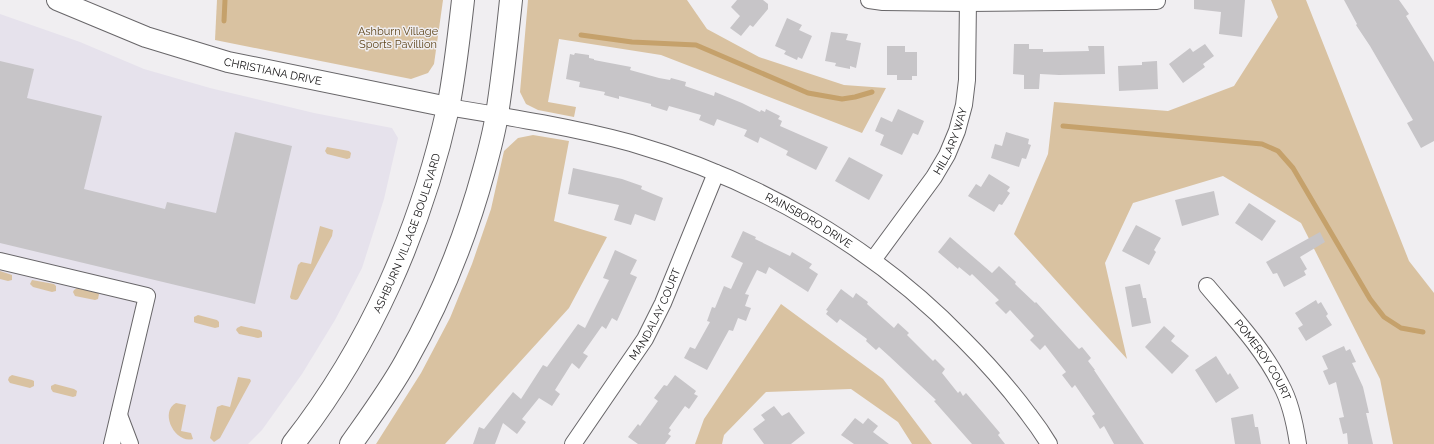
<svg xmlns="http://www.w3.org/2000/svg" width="1434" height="444" viewBox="0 0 1434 444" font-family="Raleway,sans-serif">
<rect width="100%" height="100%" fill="#f0eef1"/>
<path fill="#e6e2ec" d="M0 14 80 42 144 69 210 88 314 113 392 128 398 138 384 199 362 268 335 320 302 374 262 430 248 444H0Z"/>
<g fill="#d9c2a1">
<path d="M217 0H443L434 64 428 73 411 79 215 40Z"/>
<path d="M528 0H687L707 29 759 57 844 85 886 88 862 133 661 55 559 39 548 102 576 107 574 117 538 110 526 104 520 92Z"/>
<path d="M1271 0H1306L1409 261 1434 293V444H1393L1380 379 1301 223 1223 176 1133 203 1105 263 1127 359 1014 234 1048 154 1054 102 1168 111 1234 86 1278 17Z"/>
<path d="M533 135 569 141 554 221 607 237 569 308 445 444H376L421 373 450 318 472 264 491 209 504 151 518 138Z"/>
<path d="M327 147 349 151 351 153 350 158 347 159 327 154 325 151Z"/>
<path d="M320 226 333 230 332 236 298 299 296 300 291 299 290 297 298 265 301 262 311 264Z"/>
<path d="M0 271 12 275V280L8 281 0 279Z"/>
<path d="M32 280 54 284 56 286V291L52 292 33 287 30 284Z"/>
<path d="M77 288 97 292 99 294 98 299 95 300 75 296 73 292 74 290Z"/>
<path d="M781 304 883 379 932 444H912L898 422 851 389 766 392 724 435 722 444H695L704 419Z"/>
<path d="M198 315 217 320 219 322V327L215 328 196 323 194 322V317Z"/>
<path d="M241 326 260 330 262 332V337L258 338 239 334 236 330 237 328Z"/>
<path d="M12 375 32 380 34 381V386L30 388 10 383 8 380 9 377Z"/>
<path d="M238 377 250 379 251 381 220 438 214 442 210 438 217 407 222 405 230 407Z"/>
<path d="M55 384 74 389 77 391 76 396 73 397 53 392 51 389V386Z"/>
<path d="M176 403 186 405 181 431 191 433 193 439C175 444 159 412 176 403Z"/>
</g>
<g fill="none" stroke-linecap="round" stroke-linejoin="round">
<g stroke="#c5a16b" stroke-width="5">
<path d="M224 21 225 0"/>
<path d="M581 35 632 42 696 45 808 93 842 99 855 97 872 92"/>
<path d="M1063 126 1262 144 1278 151 1293 168 1370 299 1384 317 1401 328 1423 332"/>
</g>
</g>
<g fill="#c7c5c8">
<path d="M737 0H763L768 4V9L753 27 750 25 741 36 730 28 740 16 731 7Z"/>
<path d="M1194 0H1245L1242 37 1219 34 1221 12 1194 9Z"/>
<path d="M1344 0H1399L1409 14 1406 16 1434 62V141L1421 148 1407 123 1413 120 1370 46 1356 25 1357 24Z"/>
<path d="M787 18 802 25 799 30 812 36 802 59 798 57 797 60 784 54 786 51 775 46Z"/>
<path d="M831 32 848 34 846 40 861 43 856 68 850 66V69L835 66 836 63 825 61Z"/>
<path d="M1014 44H1029V49H1043V52L1089 51 1088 46H1104L1105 74 1059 75 1040 74 1039 89H1024V75L1013 74Z"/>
<path d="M1205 44 1214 56 1203 64 1205 67 1183 83 1169 64 1190 48 1193 52Z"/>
<path d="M887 46H905V52H917V76H912V80H897V75H887Z"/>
<path d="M575 53 589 55V58L594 59V60L631 67 630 70 659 78 670 80 671 78 686 82 685 86 714 96 715 92 742 103 760 112 761 110 765 112 766 109 780 116 778 119 782 121 780 126 828 147 816 170 786 155 788 151 760 137 758 143 744 136 747 130 717 119 714 126 699 120 701 115 669 106 667 111 651 106V104L619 96V99L604 95 605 92 579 87 580 82 566 79 570 54 574 55Z"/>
<path d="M0 61 34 69 27 98 102 116 84 189 165 209 167 202 216 213 235 132 292 146 255 304 0 243Z"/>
<path d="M1157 61 1158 89 1119 91 1118 66 1142 65V62Z"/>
<path d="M898 109 924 121 918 135 913 133 902 155 880 145 884 135 875 131 881 117 892 122Z"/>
<path d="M1006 132 1029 139 1028 144 1031 145 1026 159 1022 158 1019 167 991 158 995 144 1002 146Z"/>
<path d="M849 157 883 175 869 200 835 181Z"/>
<path d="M573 168 622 179 642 186 641 189 663 198 655 221 635 214 631 225 614 220 619 205 568 194Z"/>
<path d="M989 174 1010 187 1007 191 1010 193 1002 205 999 204 994 212 968 196 976 184 981 187Z"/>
<path d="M1214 191 1219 215 1182 226 1175 200Z"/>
<path d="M1249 203 1276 221 1262 241 1235 223Z"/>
<path d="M1136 225 1161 238 1154 250 1156 252 1149 265 1122 251Z"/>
<path d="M743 231 756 237 755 239 790 256 792 252 812 264 809 268 818 274 808 292 769 267 766 274 757 270 745 294 749 295 745 306 751 308 746 321 738 318 733 331 729 330 707 370 684 358 690 347 695 349 710 322 707 321 712 307 715 308 724 286 731 289 743 263 731 257Z"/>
<path d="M1320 232 1325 242 1300 257 1307 269 1304 271 1306 275 1284 287 1277 273 1273 274 1266 262Z"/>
<path d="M950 237 992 273 999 266 1016 282 1015 284 1035 303 1036 302 1076 346 1079 349 1082 347 1091 358 1088 361 1095 370H1094L1144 444H1114L1104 426 1100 429 1092 416 1095 414 1075 385 1072 388 1062 375 1066 372 1045 345 1040 350 1030 340 1034 336 1010 310 1006 314 995 303 999 300 972 274 970 276 959 267 958 269 938 252Z"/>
<path d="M615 250 637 260 630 274 637 277 617 321 612 318 606 329 602 326 583 353 588 356 579 369 572 363 555 390 560 394 552 406 539 398 522 419 526 422 517 434 503 423 495 444H473L479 427 484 429 513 392 521 399 543 365 547 367 578 324 585 328 609 280 603 278Z"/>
<path d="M1140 284 1143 298H1146L1151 323 1132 327 1125 287Z"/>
<path d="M841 289 853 298 856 293 868 302 867 304 894 328 898 323 909 333 907 335 933 361 935 359 945 369 942 373 958 393 960 391 963 396 966 393 984 414 1000 433 998 435 1005 444H972L934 401 936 400 889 356 879 347 876 350 866 341 867 339 840 319 837 323 826 314 828 311 826 310Z"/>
<path d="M1316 300 1318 304 1321 302 1328 314 1326 316 1332 325 1306 341 1298 328 1303 325 1295 313Z"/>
<path d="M1164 326 1175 336 1171 341 1189 356 1172 374 1145 347Z"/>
<path d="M1344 346 1346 351 1350 349 1356 362 1352 363 1363 387 1369 413H1366L1373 444H1348L1347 433 1343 434 1339 418 1344 417 1336 382 1329 385 1323 371 1328 369 1322 356Z"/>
<path d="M1216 356 1228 375 1230 373 1239 388 1216 403 1195 370Z"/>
<path d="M675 375 696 391 694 394 698 396 689 409 685 406 669 428 671 430 668 434 671 436 665 444H638L628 437 638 424 640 426 658 401 654 398 664 385 667 386Z"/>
<path d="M774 406 782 416 789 412 805 433 791 444H764L753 429 765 420 761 415Z"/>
<path d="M1253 414 1255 427H1258L1261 444H1235L1231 418Z"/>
<path d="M855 418 863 424 868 418 878 426 873 432 889 444H854L841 435Z"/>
</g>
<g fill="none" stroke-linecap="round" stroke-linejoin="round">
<defs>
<g id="minor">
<path d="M869 0 883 2 968 3 1157 1"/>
<path id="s1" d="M448 107C509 117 571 127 631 143 756 179 872 245 963 339 987 363 1009 388 1029 415 1036 424 1043 434 1049 444"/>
<path id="s2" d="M873 260 934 177 947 155 957 131 964 105 967 80 968 0"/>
<path d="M0 261 147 296 112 444"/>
<path id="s3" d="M1207 286C1233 317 1263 348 1281 385 1291 403 1295 424 1298 444"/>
<path d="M119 415 130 444"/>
<path id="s4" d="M573 444 645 339 663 303 716 173"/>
</g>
<g id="tertiary">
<path id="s5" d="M57 0 146 37 228 62 448 107"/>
</g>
<g id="secondary">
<path id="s6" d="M293 444C370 346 421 229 448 108 455 73 459 36 463 0"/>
<path d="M351 444C370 417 390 390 406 361 440 301 466 236 484 170 489 152 494 133 497 114 503 77 507 38 511 0"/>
</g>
</defs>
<use href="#minor" stroke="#686669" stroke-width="18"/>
<use href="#tertiary" stroke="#686669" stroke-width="22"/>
<use href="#secondary" stroke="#686669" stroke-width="24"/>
<use href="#minor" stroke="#fff" stroke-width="16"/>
<use href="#tertiary" stroke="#fff" stroke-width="20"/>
<use href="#secondary" stroke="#fff" stroke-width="22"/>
</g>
<g text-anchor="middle" stroke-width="3" stroke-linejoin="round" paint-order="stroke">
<g font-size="11" fill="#5f461c" stroke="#f0eef1">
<text x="398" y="35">Ashburn Village<tspan x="398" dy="13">Sports Pavillion</tspan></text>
</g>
<g font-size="11" fill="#131213" stroke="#f0eef1">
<text dy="4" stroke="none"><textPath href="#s5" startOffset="228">CHRISTIANA DRIVE</textPath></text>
<text dy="4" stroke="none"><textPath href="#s2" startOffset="143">HILLARY WAY</textPath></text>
<text dy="4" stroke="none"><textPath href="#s1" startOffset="381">RAINSBORO DRIVE</textPath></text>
<text dy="4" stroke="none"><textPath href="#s6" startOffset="241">ASHBURN VILLAGE BOULEVARD</textPath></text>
<text dy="4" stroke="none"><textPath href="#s4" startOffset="154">MANDALAY COURT</textPath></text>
<text dy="4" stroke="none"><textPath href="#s3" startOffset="93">POMEROY COURT</textPath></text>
</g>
</g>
</svg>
